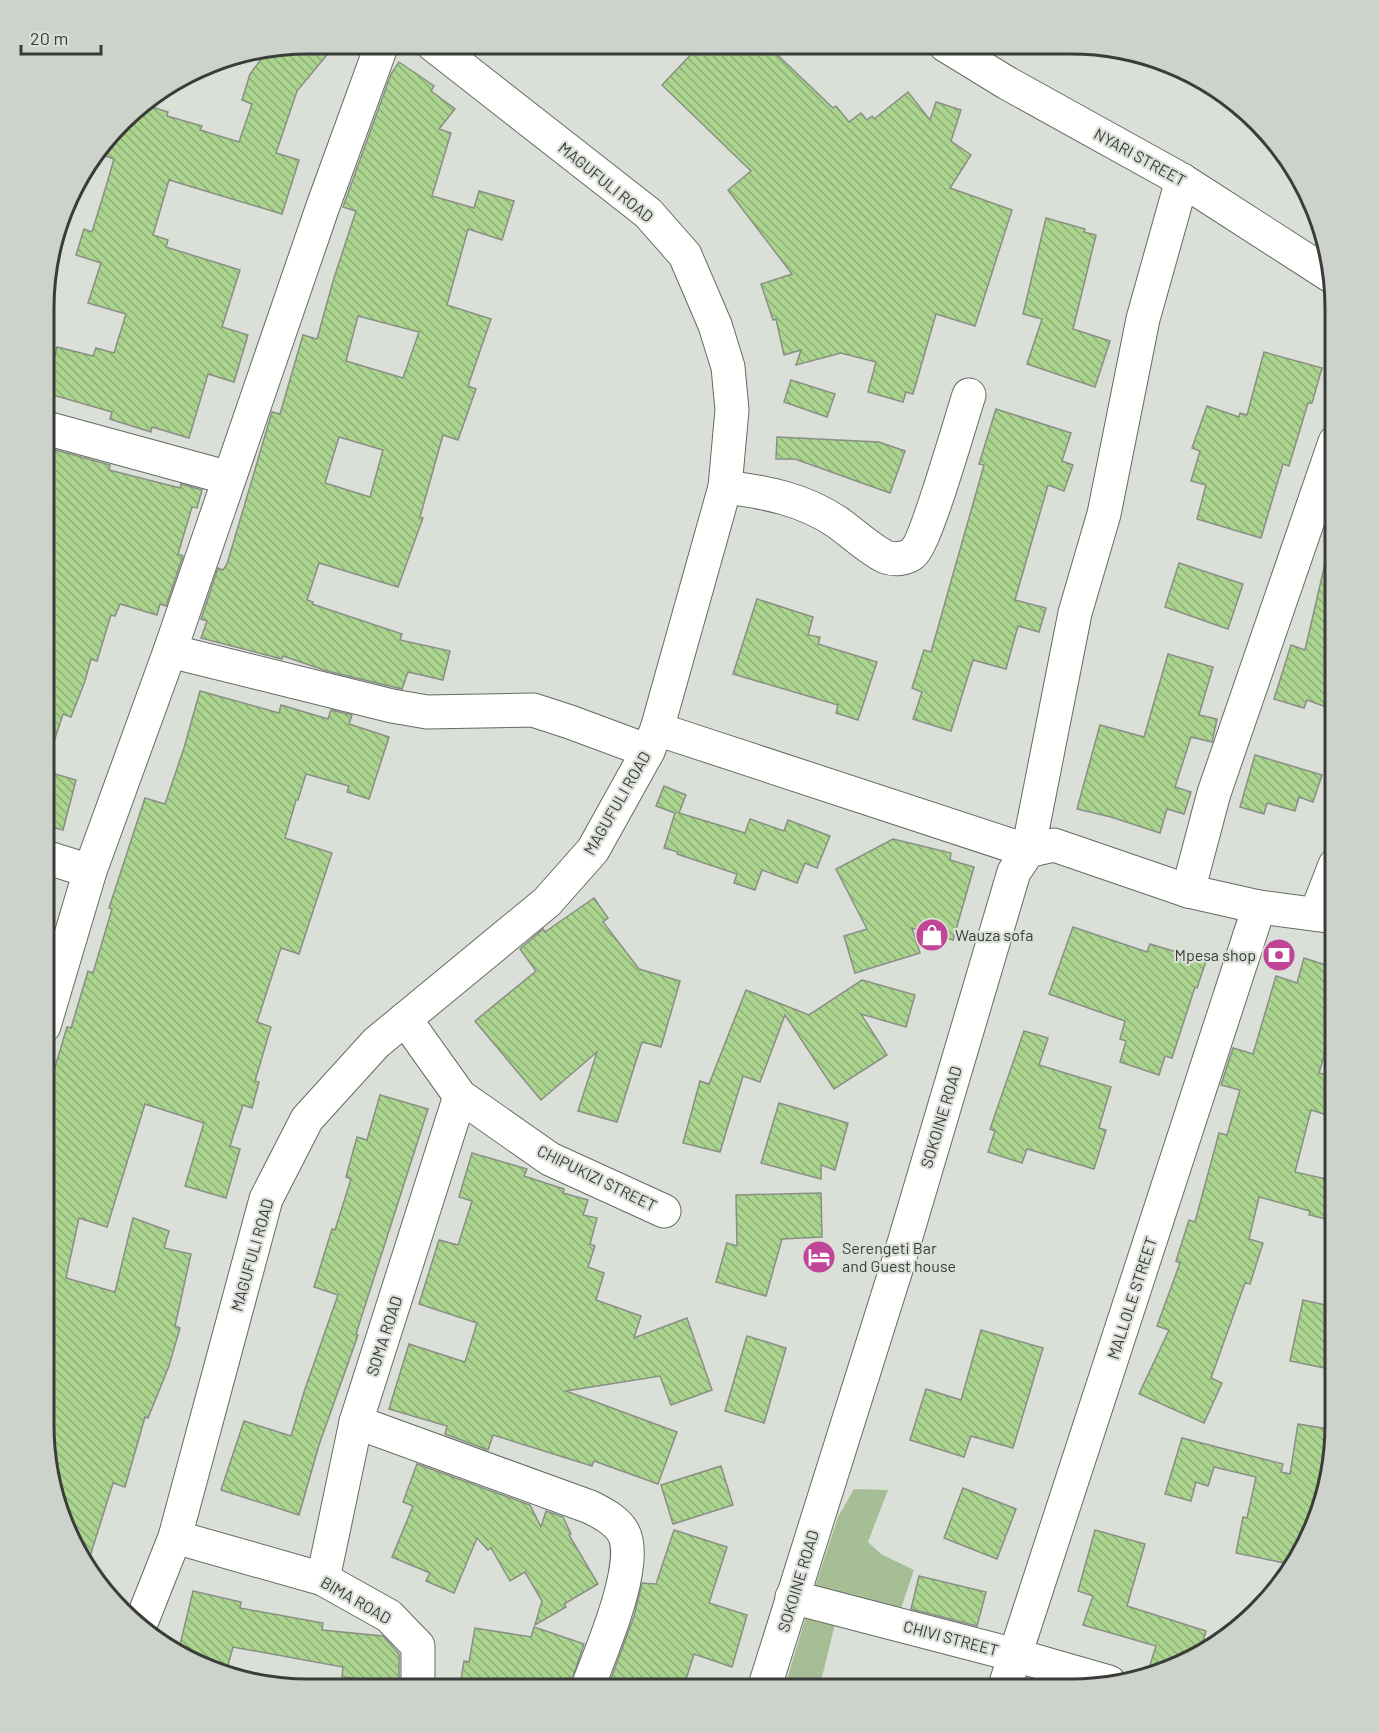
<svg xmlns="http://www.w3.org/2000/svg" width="1379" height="1733" viewBox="0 0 1379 1733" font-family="Barlow,sans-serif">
<defs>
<pattern id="building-back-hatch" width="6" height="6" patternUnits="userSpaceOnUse" patternTransform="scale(1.5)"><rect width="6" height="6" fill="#abd58f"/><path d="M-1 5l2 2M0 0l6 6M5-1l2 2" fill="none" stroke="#8cae76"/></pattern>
</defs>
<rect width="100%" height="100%" fill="#dae0d7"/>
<g fill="#a5be95">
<path d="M854 1489 888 1490 868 1542 881 1554 914 1570 899 1614 814 1590 838 1517Z"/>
<path d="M807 1613 835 1624 819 1689H784Z"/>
</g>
<g fill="url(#building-back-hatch)" stroke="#8a8f86" stroke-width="1.5" fill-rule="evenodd">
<path d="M308 44H336L297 91 276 153 299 160 282 214 169 180 153 235 168 240 166 247 240 270 222 327 248 335 234 382 208 374 189 438 152 427 151 432 119 422 110 419 112 412 46 393 57 347 93 356 96 348 114 353 126 314 88 303 101 263 76 255 84 229 92 232 107 183 114 159 105 156 110 138 134 109 143 104 168 112 167 116 202 126 200 130 239 142 252 104 242 100 250 74 268 50Z"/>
<path d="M700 45H767L833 108 836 106 849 122 861 113 867 120 872 116 874 119 908 92 930 120 936 102 961 110 951 141 971 155 950 188 1012 210 975 326 936 314 913 394 906 392 903 402 868 392 876 362 841 353 796 365 801 350 784 355 776 319 773 320 761 284 792 274 728 190 751 171 662 85Z"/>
<path d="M399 62 434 86 431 91 455 109 439 129 451 133 432 196 474 208 479 191 514 201 502 240 468 229 447 305 491 319 468 386 476 389 458 440 443 435 420 517 423 518 398 587 319 563 307 600 313 602 312 604 402 634 400 640 450 651 443 680 408 672 402 689 327 671 283 656 282 659 201 638 207 621 201 619 218 568 223 570 227 564 272 412 280 414 303 335 317 339 334 278 356 211 343 207 391 74ZM358 316 419 332 403 378 346 361ZM339 437 383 450 370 497 325 483Z"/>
<path d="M1046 218 1085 229 1084 232 1096 235 1073 329 1110 341 1095 387 1027 364 1042 319 1023 314Z"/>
<path d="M1264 352 1322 368 1312 403H1308L1289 466 1283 464 1261 538 1197 519 1206 485 1191 481 1200 451 1192 448 1207 406 1239 417 1240 413 1247 415Z"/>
<path d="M791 380 835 394 827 417 784 402Z"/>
<path d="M996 409 1071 433 1062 461 1073 465 1064 491 1048 485 1015 600 1046 608 1039 632 1018 626 1006 669 973 660 951 731 913 719 922 692 912 688 924 650 931 652 984 465 979 464Z"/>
<path d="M777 437 879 442 905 451 890 493 795 459H776Z"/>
<path d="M45 447 110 465 109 470 180 488 181 484 202 490 197 508 192 507 178 554 183 556 166 606 160 604 157 615 120 604 115 616 111 615 110 618 97 661 91 659 85 681 71 717 63 714 49 757H45Z"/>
<path d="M1327 555 1335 556V689L1329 708 1307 700 1304 708 1274 699 1291 645 1305 650Z"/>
<path d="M1179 563 1243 584 1228 629 1165 607Z"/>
<path d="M757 599 813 617 808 635 820 637 818 644 877 662 858 720 836 713 838 705 733 674Z"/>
<path d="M1168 654 1213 667 1199 715 1217 719 1212 742 1191 737 1175 787 1191 792 1184 814 1167 809 1160 833 1111 817 1077 809 1100 725 1144 737Z"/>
<path d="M200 691 279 713 281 705 328 719 331 710 352 715 349 724 389 737 369 799 347 792 349 786 306 774 298 800H296L285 838 332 853 299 954 281 948 257 1022 271 1027 255 1081 259 1082 252 1108 243 1105 230 1146 240 1149 226 1198 185 1186 204 1123 145 1104 107 1227 79 1218 66 1278 115 1292 133 1218 169 1231 164 1248 191 1254 175 1326 180 1328 169 1366 148 1418 145 1417 125 1487 113 1483 87 1566 79 1557 52 1493 44 1425V1104L67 1027 71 1028 88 971 93 973 112 909 109 908 145 798 165 804 184 748Z"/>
<path d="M1255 755 1322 775 1313 802 1299 797 1295 811 1267 803 1264 814 1240 807Z"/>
<path d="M45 771 76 780 63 830 45 825Z"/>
<path d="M664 786 686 795 679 813 745 833 750 819 784 831 788 820 830 836 817 868 805 863 797 883 762 870 755 890 734 883 737 874 677 854 678 852 664 848 675 813 656 806Z"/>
<path d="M893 839 951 853 950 860 974 867 953 940 912 928 920 953 855 973 844 936 867 929 836 869Z"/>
<path d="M594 898 608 918 603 922 639 969 680 981 661 1047 642 1042 617 1122 578 1111 597 1052 541 1100 475 1021 536 971 520 949 543 929 545 932Z"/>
<path d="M1073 927 1147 952 1150 944 1206 961 1197 988 1195 987 1172 1058 1165 1056 1159 1075 1120 1062 1126 1041 1120 1039 1125 1021 1049 994Z"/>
<path d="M1304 958 1335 968 1328 992 1335 994V1019L1319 1073 1335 1077V1096L1330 1116 1311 1110 1295 1172 1335 1181V1221L1309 1215 1310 1211 1259 1197 1249 1239 1263 1243 1250 1284 1245 1283 1211 1378 1222 1383 1204 1423 1139 1394 1169 1330 1157 1326 1180 1263 1176 1261 1189 1220 1195 1222 1219 1133 1227 1135 1240 1090 1221 1085 1233 1048 1253 1054 1276 976 1297 983Z"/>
<path d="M862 980 915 995 906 1027 861 1014 887 1055 834 1089 785 1015 760 1082 743 1076 720 1152 683 1143 700 1081 709 1084 746 990 809 1015Z"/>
<path d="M1024 1031 1048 1038 1039 1065 1111 1087 1099 1128 1106 1130 1094 1169 1027 1149 1022 1163 988 1152 995 1131 990 1129Z"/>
<path d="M380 1095 428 1109 356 1334 358 1335 319 1445 299 1515 221 1490 244 1421 291 1436 304 1392 338 1295 314 1287 332 1229 335 1230 351 1179 346 1177 357 1137 367 1140Z"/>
<path d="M779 1103 848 1123 835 1170 821 1165V1179L761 1163Z"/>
<path d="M472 1153 527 1169 524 1176 564 1189 563 1193 588 1200 583 1215 597 1218 590 1244 595 1246 588 1267 604 1273 596 1300 641 1316 634 1338 687 1318 712 1390 671 1405 660 1376 566 1391 677 1432 658 1484 594 1461 592 1466 493 1435 488 1450 445 1434 447 1426 389 1409 409 1344 465 1362 477 1323 419 1304 439 1240 458 1245 472 1201 459 1197Z"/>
<path d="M821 1193 822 1237 782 1239 766 1296 716 1282 727 1243 737 1246 736 1195Z"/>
<path d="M1303 1300 1335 1307V1366L1331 1365 1330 1369 1290 1361Z"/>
<path d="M981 1330 1043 1348 1013 1448 971 1436 964 1457 910 1440 926 1389 961 1400Z"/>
<path d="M747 1336 786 1348 764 1423 725 1411Z"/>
<path d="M1298 1424 1335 1430V1442L1321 1510 1309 1535 1302 1533 1294 1565 1236 1553 1243 1517 1247 1518 1256 1477 1214 1467 1208 1486 1196 1482 1191 1501 1165 1494 1182 1438 1283 1464 1281 1472 1290 1474Z"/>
<path d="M417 1464 530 1505 541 1527 546 1511 563 1517 571 1534 569 1535 598 1584 564 1604 566 1607 535 1625 542 1601 525 1572 510 1581 491 1548 488 1550 477 1538 454 1593 426 1581 430 1573 392 1557 413 1506 403 1502Z"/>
<path d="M721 1466 733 1505 673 1524 661 1485Z"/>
<path d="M963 1488 1016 1509 997 1559 944 1538Z"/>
<path d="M674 1530 727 1547 709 1603 747 1615 732 1667 694 1654 683 1689H641L611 1679 634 1616 642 1583 656 1584Z"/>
<path d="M1095 1530 1145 1544 1127 1606 1206 1631 1199 1655 1148 1671 1156 1646 1083 1625 1093 1596 1078 1591Z"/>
<path d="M919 1576 986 1592 977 1626 911 1609Z"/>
<path d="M193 1591 241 1602 240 1608 323 1623 322 1630 383 1636 399 1654V1682L342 1677 343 1667 233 1647 225 1676H223L178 1653Z"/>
<path d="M534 1627 584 1644 569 1689H480L460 1686 464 1661 469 1662 475 1628 531 1637Z"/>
</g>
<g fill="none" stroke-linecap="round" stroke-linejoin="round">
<defs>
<g id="minor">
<path d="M945 45 1007 83 1182 180 1331 276"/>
<path d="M46 428 229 478"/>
<path d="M725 487C765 492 803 499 837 522 850 531 873 552 886 557 894 560 905 559 912 554 926 544 961 419 969 395"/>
<path d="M170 651 392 706 427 712 533 710 570 722 648 751"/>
<path d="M657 729 1028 851 1075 613 1104 514 1143 319 1182 180"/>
<path d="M45 857 90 871"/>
<path d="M1188 891 1214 793 1335 442"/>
<path d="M1316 914 1335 865"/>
<path d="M405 1019 460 1096 550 1159 664 1211"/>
<path d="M44 1026 90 871 170 651 323 206 382 44"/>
<path d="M356 1422 590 1507C602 1513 616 1520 623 1532 641 1563 599 1656 587 1689"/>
<path d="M175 1537 323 1579 389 1616 418 1646V1689"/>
<path d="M323 1579 356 1422 460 1096"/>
<path d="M792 1597 1015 1655 1109 1682"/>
<path d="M141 1623 175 1537 266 1199 307 1119 376 1043 547 902 593 850 648 751 657 729 725 487 732 410 728 367 715 325 685 255 648 213 432 44"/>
<path d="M764 1689 899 1260 1014 872 1028 851 1054 845 1188 891 1259 907 1335 917"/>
<path d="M1004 1689 1259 907"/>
</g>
</defs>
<use href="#minor" stroke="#656b62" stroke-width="35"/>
<use href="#minor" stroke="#fff" stroke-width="33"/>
</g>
<defs>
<symbol id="shop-disc" viewBox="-11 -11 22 22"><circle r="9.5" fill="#c04597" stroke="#dae0d7"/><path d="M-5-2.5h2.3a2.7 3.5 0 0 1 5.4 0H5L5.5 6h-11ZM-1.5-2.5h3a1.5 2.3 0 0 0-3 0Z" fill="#fff"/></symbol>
<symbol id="bank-disc" viewBox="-11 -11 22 22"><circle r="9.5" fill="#c04597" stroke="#dae0d7"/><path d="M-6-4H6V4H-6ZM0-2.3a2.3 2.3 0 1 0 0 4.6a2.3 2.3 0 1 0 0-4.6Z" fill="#fff"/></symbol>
<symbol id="hotel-disc" viewBox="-11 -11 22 22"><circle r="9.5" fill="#c04597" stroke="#dae0d7"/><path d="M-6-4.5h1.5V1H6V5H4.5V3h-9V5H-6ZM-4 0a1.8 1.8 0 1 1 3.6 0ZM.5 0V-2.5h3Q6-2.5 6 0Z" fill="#fff"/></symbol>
</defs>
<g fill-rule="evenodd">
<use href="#shop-disc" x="913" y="916" width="38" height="38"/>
<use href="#bank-disc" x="1260" y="936" width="38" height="38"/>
<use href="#hotel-disc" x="800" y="1238" width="38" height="38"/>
</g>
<g text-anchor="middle" stroke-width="4.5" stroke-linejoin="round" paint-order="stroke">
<g font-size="16" fill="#3a3c39" stroke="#dae0d7">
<text transform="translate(1140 157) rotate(29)" y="6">NYARI STREET</text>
<text transform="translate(606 182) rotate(39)" y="6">MAGUFULI ROAD</text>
<text transform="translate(617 803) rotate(-60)" y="6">MAGUFULI ROAD</text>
<text transform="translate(941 1117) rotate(-73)" y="6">SOKOINE ROAD</text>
<text transform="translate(597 1178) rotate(26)" y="6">CHIPUKIZI STREET</text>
<text transform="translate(252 1255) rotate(-74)" y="6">MAGUFULI ROAD</text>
<text transform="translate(1132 1298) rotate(-72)" y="6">MALLOLE STREET</text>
<text transform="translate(384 1336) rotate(-72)" y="6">SOMA ROAD</text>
<text transform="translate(798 1581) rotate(-73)" y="6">SOKOINE ROAD</text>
<text transform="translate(356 1600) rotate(30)" y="6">BIMA ROAD</text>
<text transform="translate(951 1638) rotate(15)" y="6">CHIVI STREET</text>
</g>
<g font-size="16" fill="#3a3c39" stroke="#dae0d7" text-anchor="start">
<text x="955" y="941">Wauza sofa</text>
<text x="1256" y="961" text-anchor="end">Mpesa shop</text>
<text x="842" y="1254">Serengeti Bar<tspan x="842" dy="18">and Guest house</tspan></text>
</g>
</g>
<path d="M0 0H1379V1733H0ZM308 54H1071A254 254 0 0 1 1325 308V1425A254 254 0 0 1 1071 1679H308A254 254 0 0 1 54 1425V308A254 254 0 0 1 308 54Z" fill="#cdd3ca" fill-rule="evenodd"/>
<path fill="none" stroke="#3a3c39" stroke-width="3" d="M308 54H1071A254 254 0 0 1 1325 308V1425A254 254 0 0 1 1071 1679H308A254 254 0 0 1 54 1425V308A254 254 0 0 1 308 54Z"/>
<path d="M21 45v9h80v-9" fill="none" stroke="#3a3c39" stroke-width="3"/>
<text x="30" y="45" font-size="18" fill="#3a3c39" stroke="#dae0d7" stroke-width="4.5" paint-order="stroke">20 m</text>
</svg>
